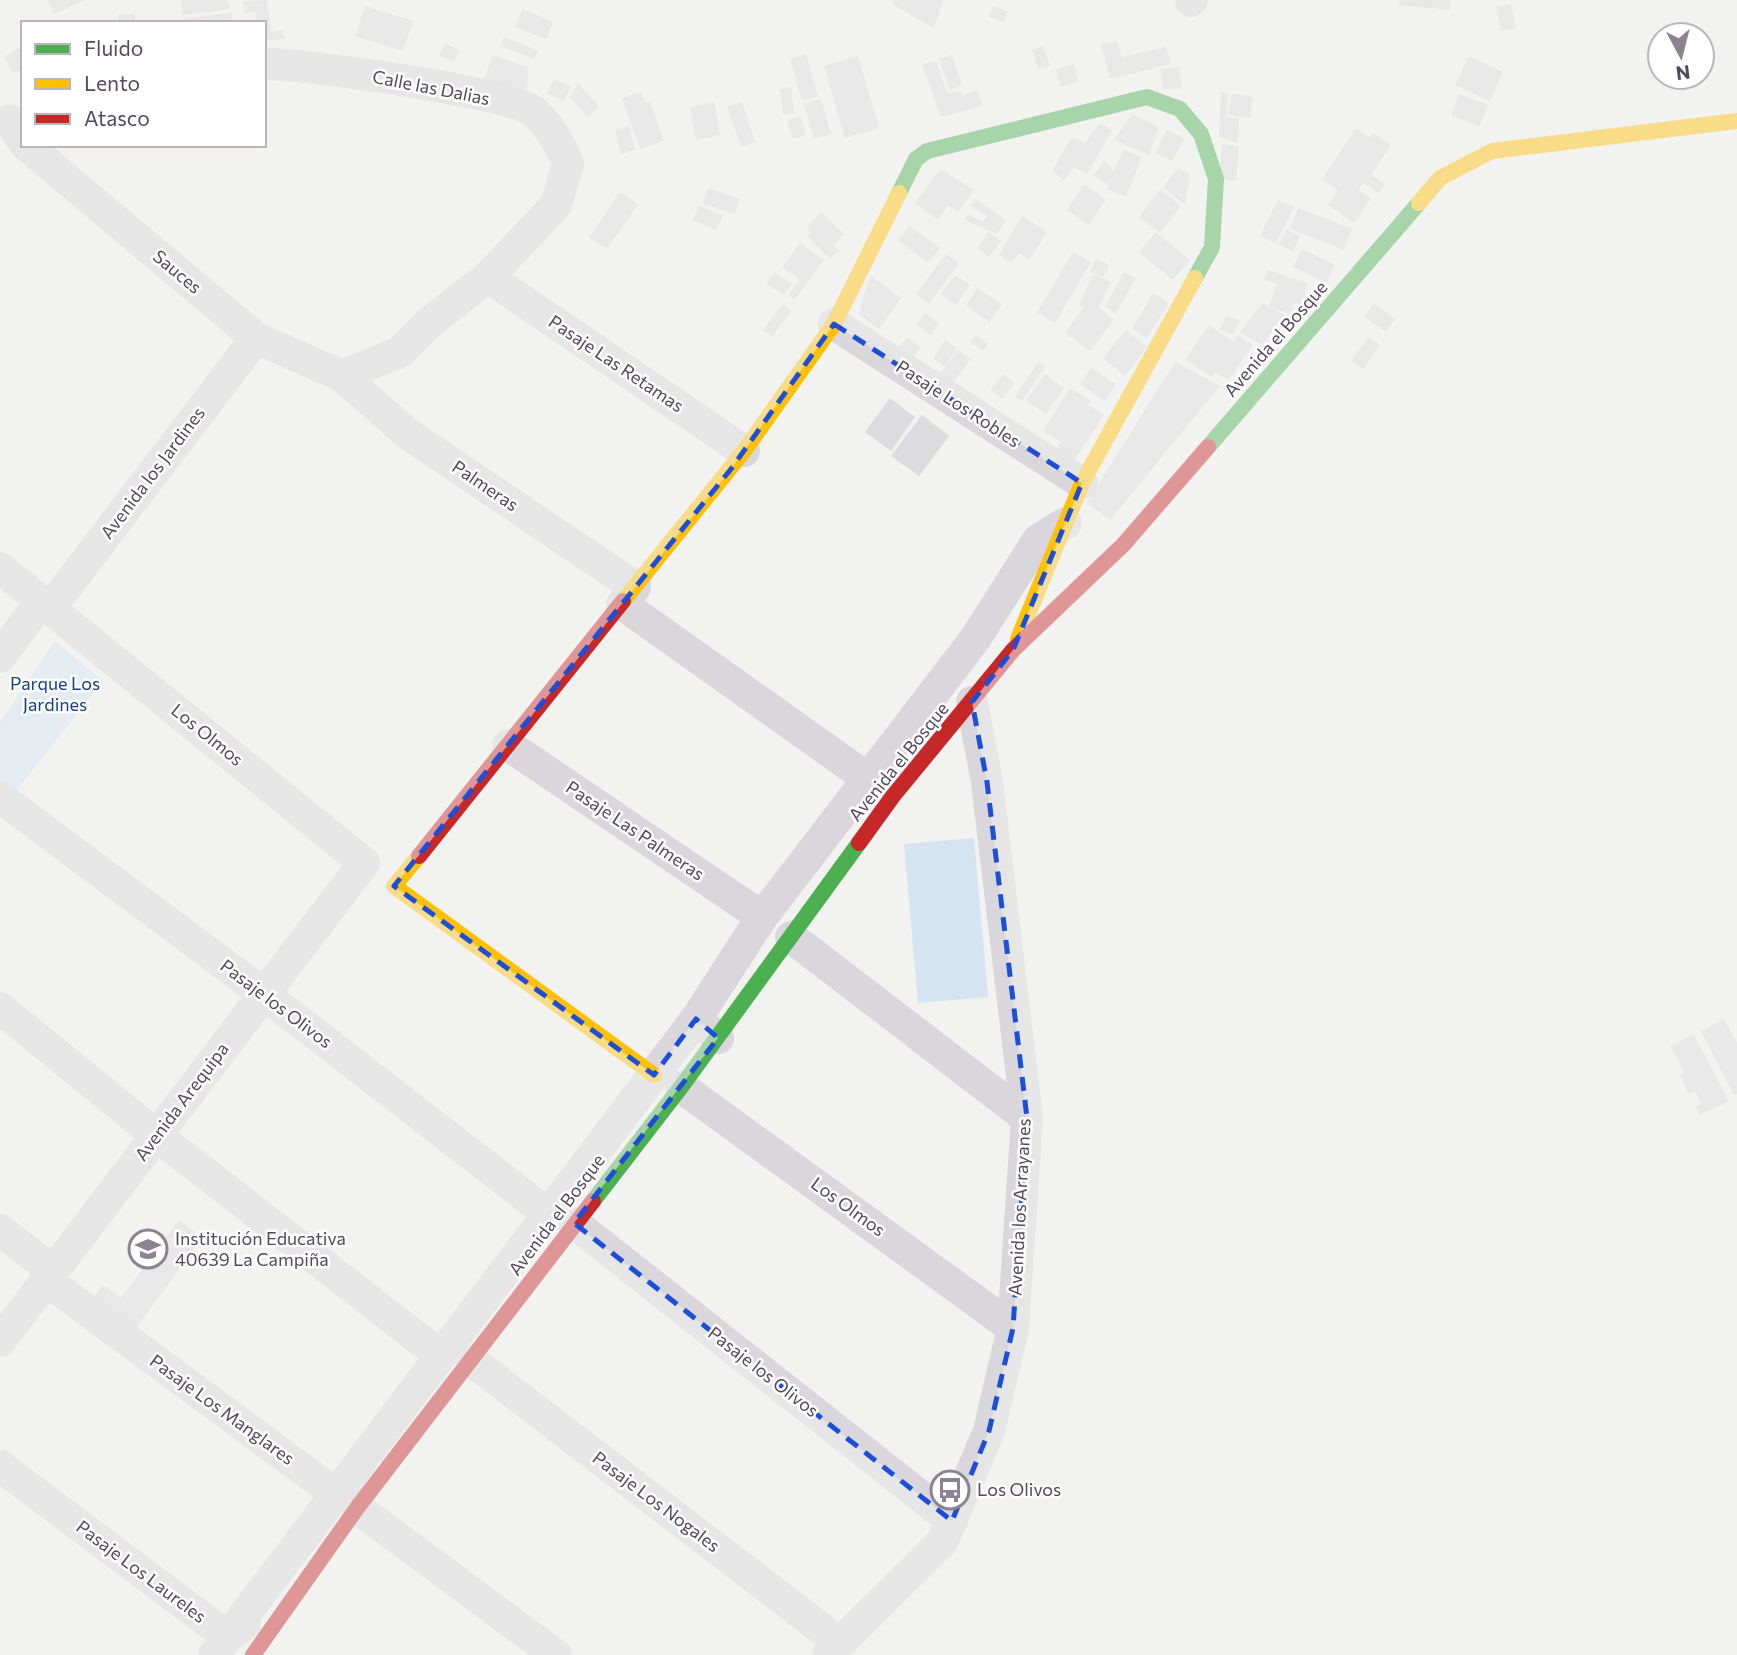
<svg xmlns="http://www.w3.org/2000/svg" width="1737" height="1655" viewBox="0 0 1737 1655" font-family="Commissioner,sans-serif">
<rect width="100%" height="100%" fill="#f2f2f1"/>
<g fill="#d5e4f1">
<path d="M55 641 103 681 16 791 0 781V722Z"/>
<path d="M974 838 988 997 918 1003 904 844Z"/>
</g>
<g fill="#dcdbdd">
<path d="M48 0H85L54 14Z"/>
<path d="M181 0H227L231 9 182 15Z"/>
<path d="M267 0 271 32 283 30 285 39 264 41V23H257L256 12 245 13 243 1Z"/>
<path d="M893 0H943L934 28 892 4Z"/>
<path d="M1399 0H1451L1450 10 1399 5Z"/>
<path d="M1511 4 1516 28 1501 31 1496 7Z"/>
<path d="M365 6 413 21 403 51 355 36Z"/>
<path d="M993 6 1008 11 1004 22 989 17Z"/>
<path d="M522 9 553 22 546 39 515 27Z"/>
<path d="M232 13 233 23H186L185 18Z"/>
<path d="M134 14 137 23H120L118 15Z"/>
<path d="M504 37 538 51 535 59 500 46Z"/>
<path d="M1117 41 1122 57 1166 47 1171 64 1110 79 1101 44Z"/>
<path d="M445 43 459 50 453 62 439 56Z"/>
<path d="M1043 46 1050 66 1038 69 1032 50Z"/>
<path d="M19 48 23 55V71L12 72 4 57Z"/>
<path d="M806 54 818 96 802 101 790 59Z"/>
<path d="M493 55 529 68 526 95 484 79Z"/>
<path d="M952 55 962 85 950 90 939 59Z"/>
<path d="M858 56 879 128 845 138 824 66Z"/>
<path d="M1469 56 1503 72 1490 101 1455 85Z"/>
<path d="M936 61 947 93 960 91 962 95 977 90 983 106 941 117 922 64Z"/>
<path d="M1074 64 1079 82 1061 87 1056 70Z"/>
<path d="M1179 67 1182 88 1163 90 1161 69Z"/>
<path d="M554 79 571 86 564 101 547 93Z"/>
<path d="M578 83 599 107 588 117 570 97Z"/>
<path d="M791 87 794 113 783 115 780 89Z"/>
<path d="M641 92 645 103 650 101 664 141 640 149 622 98Z"/>
<path d="M1221 92 1228 94 1226 117 1239 118 1238 143 1219 137Z"/>
<path d="M1232 94 1253 97 1250 118 1228 115Z"/>
<path d="M1459 94 1488 105 1479 127 1451 115Z"/>
<path d="M821 99 831 134 814 139 804 104Z"/>
<path d="M714 102 720 135 696 140 690 107Z"/>
<path d="M742 102 755 142 741 147 727 107Z"/>
<path d="M1132 114 1159 127 1149 155 1114 140Z"/>
<path d="M800 116 806 135 793 139 787 120Z"/>
<path d="M1100 123 1112 130 1087 175 1074 167 1064 180 1052 171 1072 137 1085 143Z"/>
<path d="M629 126 635 150 621 154 615 130Z"/>
<path d="M1356 128 1370 138 1373 133 1391 145 1371 175 1385 184 1378 193 1363 183 1358 190 1371 198 1354 223 1328 205 1338 191 1322 179Z"/>
<path d="M1167 130 1184 138 1172 161 1155 153Z"/>
<path d="M1222 144 1239 147 1236 181 1219 179Z"/>
<path d="M1123 150 1142 157 1126 197 1107 189 1112 175 1107 184 1094 176 1104 160 1114 172Z"/>
<path d="M1178 168 1190 175 1185 205 1163 187Z"/>
<path d="M940 169 974 190 958 212 948 205 938 220 915 203Z"/>
<path d="M1084 184 1106 199 1089 225 1067 210Z"/>
<path d="M708 188 740 199 735 214 703 204Z"/>
<path d="M1160 189 1181 206 1160 233 1139 217Z"/>
<path d="M620 192 638 204 607 249 589 238Z"/>
<path d="M975 199 1006 220 997 234 965 220 968 214 983 222 987 216 970 206Z"/>
<path d="M1278 200 1294 207 1276 243 1260 236Z"/>
<path d="M699 206 723 216 716 230 693 220Z"/>
<path d="M1298 208 1352 229 1344 250 1290 229Z"/>
<path d="M821 212 844 234 834 245 839 250 830 259 807 236 811 232 807 227Z"/>
<path d="M1022 216 1047 232 1030 259 1019 253 1012 263 999 255Z"/>
<path d="M909 226 940 248 928 263 898 240Z"/>
<path d="M1286 230 1300 236 1293 251 1279 244Z"/>
<path d="M989 232 1001 241 989 257 977 248Z"/>
<path d="M1156 232 1190 260 1173 280 1139 252Z"/>
<path d="M800 243 824 260 794 300 788 295 800 280 782 267Z"/>
<path d="M1302 249 1335 265 1327 283 1293 267Z"/>
<path d="M1073 252 1091 262 1055 323 1037 313Z"/>
<path d="M946 254 959 263 929 304 916 294Z"/>
<path d="M1096 259 1109 265 1103 277 1090 271Z"/>
<path d="M1268 270 1308 283 1301 305 1294 303 1291 314 1269 307 1285 315 1262 345 1240 332 1262 303 1269 307 1277 284 1264 280Z"/>
<path d="M774 272 792 284 784 295 766 284Z"/>
<path d="M1124 272 1136 278 1116 313 1105 307Z"/>
<path d="M1093 274 1111 282 1099 308 1114 319 1090 351 1065 333 1084 307 1079 305Z"/>
<path d="M870 275 901 298 879 329 859 314Z"/>
<path d="M955 275 970 285 956 305 941 294Z"/>
<path d="M977 288 1002 304 990 322 966 306Z"/>
<path d="M1153 293 1169 303 1147 338 1132 329Z"/>
<path d="M1374 303 1395 319 1386 332 1365 317Z"/>
<path d="M783 304 791 311 772 337 763 330Z"/>
<path d="M925 313 939 324 931 335 916 324Z"/>
<path d="M1227 315 1240 321 1232 335 1220 329Z"/>
<path d="M1209 325 1233 342 1238 335 1253 345 1228 380 1215 372 1212 377 1185 359Z"/>
<path d="M1126 330 1147 347 1125 376 1103 358Z"/>
<path d="M975 335 988 344 983 351 970 342Z"/>
<path d="M907 337 921 347 911 360 897 350Z"/>
<path d="M1368 337 1380 345 1363 369 1351 361Z"/>
<path d="M945 340 957 348 945 366 933 359Z"/>
<path d="M958 350 971 359 945 393 933 383Z"/>
<path d="M1038 362 1045 367 1022 401 1015 397Z"/>
<path d="M1175 362 1220 386 1110 520 1087 503Z"/>
<path d="M1091 368 1116 384 1105 401 1080 384Z"/>
<path d="M1003 374 1014 383 1002 399 990 390Z"/>
<path d="M1045 374 1064 388 1046 414 1026 400Z"/>
<path d="M1070 388 1091 401 1089 405 1104 415 1074 461 1056 449 1061 442 1043 431Z"/>
<path d="M890 398 915 417 891 451 865 432Z"/>
<path d="M922 415 949 436 919 476 891 456Z"/>
<path d="M1724 1019 1737 1043V1094L1734 1095 1701 1031Z"/>
<path d="M1693 1034 1729 1101 1700 1115 1696 1106 1701 1104 1695 1091 1688 1094 1681 1075 1685 1073 1670 1046Z"/>
<path d="M179 1220 202 1238 128 1339 85 1308 103 1285 121 1298Z"/>
</g>
<g fill="none" stroke-linecap="round" stroke-linejoin="round">
<g stroke="#d9d7db" stroke-width="32">
<path d="M1191 1 1192 0"/>
<path d="M264 64C300 63 511 93 533 111 550 125 560 144 568 164L556 205 488 277 430 322 400 352 342 376"/>
<path d="M9 120 23 141"/>
<path d="M26 145 256 338 342 376 408 434 635 587"/>
<path d="M488 277 744 451"/>
<path d="M834 324 1082 483"/>
<path d="M0 568 364 863 0 1341"/>
<path d="M622 604 867 778"/>
<path d="M51 607 256 338"/>
<path d="M0 657 42 600"/>
<path d="M508 745 762 917"/>
<path d="M0 797 264 994 548 1214"/>
<path d="M791 937 1027 1118"/>
<path d="M0 1008 156 1135 441 1356"/>
<path d="M696 1019 762 917 975 639 1038 540 1066 523"/>
<path d="M681 1087 1013 1328"/>
<path d="M574 1223 952 1521"/>
<path d="M0 1230 53 1271"/>
<path d="M46 1280 336 1494 350 1481"/>
<path d="M472 1361 840 1643"/>
<path d="M0 1466 228 1637 245 1624"/>
<path d="M357 1508 556 1655"/>
<path d="M214 1655 696 1019 718 1038"/>
<path d="M828 1655 942 1542 989 1431 1013 1328 1027 1118 987 782 972 702"/>
</g>
<g stroke="#4caf50" stroke-width="16">
<path d="M899 193 916 159 927 151 1147 97 1180 109 1201 134 1216 179 1212 247 1195 278"/>
<path d="M1208 447 1419 203"/>
<path d="M593 1201 681 1087 859 843"/>
</g>
<g stroke="#ffc107" stroke-width="16">
<path d="M1419 203 1440 178 1492 151 1737 121"/>
<path d="M623 601 744 451 834 324 899 193"/>
<path d="M1018 639 1082 483 1195 278"/>
<path d="M419 856 394 886 654 1075"/>
</g>
<g stroke="#c62828" stroke-width="16">
<path d="M859 843 893 796 1013 650 1123 545 1208 447"/>
<path d="M419 856 623 601"/>
<path d="M253 1655 357 1508 593 1201"/>
</g>
</g>
<path d="M0 0H1737V1655H0ZM834 324 1082 483 1013 650 972 702 987 782 1027 1118 1013 1328 989 1431 952 1521 574 1223 718 1038 696 1019 654 1075 394 886 731 469Z" fill="#f2f2f1" fill-opacity=".55" fill-rule="evenodd"/>
<path fill="none" stroke="#1d4ed8" stroke-width="5" stroke-dasharray="14 9" stroke-linejoin="round" d="M834 324 1082 483 1013 650 972 702 987 782 1027 1118 1013 1328 989 1431 952 1521 574 1223 718 1038 696 1019 654 1075 394 886 731 469Z"/>
<defs>
<symbol id="school-ring" viewBox="-11 -11 22 22"><circle r="9.5" fill="#fff" stroke="#8c8391" stroke-width="1.5"/><path d="M0-5L7-2L0 1L-7-2ZM-4 1L0 2.5L4 1V4Q0 6-4 4Z" fill="#8c8391"/></symbol>
<symbol id="bus-ring" viewBox="-11 -11 22 22"><circle r="9.5" fill="#fff" stroke="#8c8391" stroke-width="1.5"/><path d="M-5-6H5V4H4V6H2V4H-2V6H-4V4H-5ZM-3.5-4V0h7V-4ZM-3.5 1.2v1.5H-2V1.2ZM2 1.2v1.5H3.5V1.2Z" fill="#8c8391"/></symbol>
</defs>
<g fill-rule="evenodd">
<use href="#school-ring" x="126" y="1227" width="44" height="44"/>
<use href="#bus-ring" x="928" y="1468" width="44" height="44"/>
</g>
<g text-anchor="middle" stroke-width="5" stroke-linejoin="round" paint-order="stroke">
<g font-size="18" fill="#55475e" stroke="#fff">
<text transform="translate(431 88) rotate(11)" y="6">Calle las Dalias</text>
<text transform="translate(177 272) rotate(40)" y="6">Sauces</text>
<text transform="translate(1276 339) rotate(-49)" y="6">Avenida el Bosque</text>
<text transform="translate(616 364) rotate(34)" y="6">Pasaje Las Retamas</text>
<text transform="translate(958 404) rotate(33)" y="6">Pasaje Los Robles</text>
<text transform="translate(153 473) rotate(-53)" y="6">Avenida los Jardines</text>
<text transform="translate(485 486) rotate(34)" y="6">Palmeras</text>
<text transform="translate(207 735) rotate(39)" y="6">Los Olmos</text>
<text transform="translate(899 762) rotate(-51)" y="6">Avenida el Bosque</text>
<text transform="translate(635 831) rotate(34)" y="6">Pasaje Las Palmeras</text>
<text transform="translate(276 1004) rotate(37)" y="6">Pasaje los Olivos</text>
<text transform="translate(182 1102) rotate(-53)" y="6">Avenida Arequipa</text>
<text transform="translate(848 1207) rotate(36)" y="6">Los Olmos</text>
<text transform="translate(1020 1207) rotate(-87)" y="6">Avenida los Arrayanes</text>
<text transform="translate(557 1215) rotate(-53)" y="6">Avenida el Bosque</text>
<text transform="translate(763 1372) rotate(38)" y="6">Pasaje los Olivos</text>
<text transform="translate(222 1410) rotate(36)" y="6">Pasaje Los Manglares</text>
<text transform="translate(656 1502) rotate(37)" y="6">Pasaje Los Nogales</text>
<text transform="translate(141 1572) rotate(37)" y="6">Pasaje Los Laureles</text>
</g>
<g font-size="18" fill="#144083" stroke="#fff">
<text x="55" y="690">Parque Los<tspan x="55" dy="21">Jardines</tspan></text>
</g>
<g font-size="18" fill="#55475e" stroke="#fff" text-anchor="start">
<text x="175" y="1245">Institución Educativa<tspan x="175" dy="21">40639 La Campiña</tspan></text>
<text x="977" y="1496">Los Olivos</text>
</g>
</g>
<rect x="21" y="21" width="245" height="126" fill="#ffffff" stroke="#bbb5bf" stroke-width="2"/>
<rect x="35" y="44" width="35" height="10" fill="#4caf50" stroke="#bbb5bf" stroke-width="2"/>
<text x="84" y="56" font-size="21" fill="#55475e">Fluido</text>
<rect x="35" y="79" width="35" height="10" fill="#ffc107" stroke="#bbb5bf" stroke-width="2"/>
<text x="84" y="91" font-size="21" fill="#55475e">Lento</text>
<rect x="35" y="114" width="35" height="10" fill="#c62828" stroke="#bbb5bf" stroke-width="2"/>
<text x="84" y="126" font-size="21" fill="#55475e">Atasco</text>
<g transform="translate(1681 56) rotate(173)"><circle r="33" fill="#ffffff" stroke="#bbb5bf" stroke-width="2"/>
<path d="M0-5L12 26L0 18L-12 26Z" fill="#8c8391"/>
<text y="-10" font-size="19" font-weight="bold" text-anchor="middle" fill="#55475e">N</text>
</g>
</svg>
